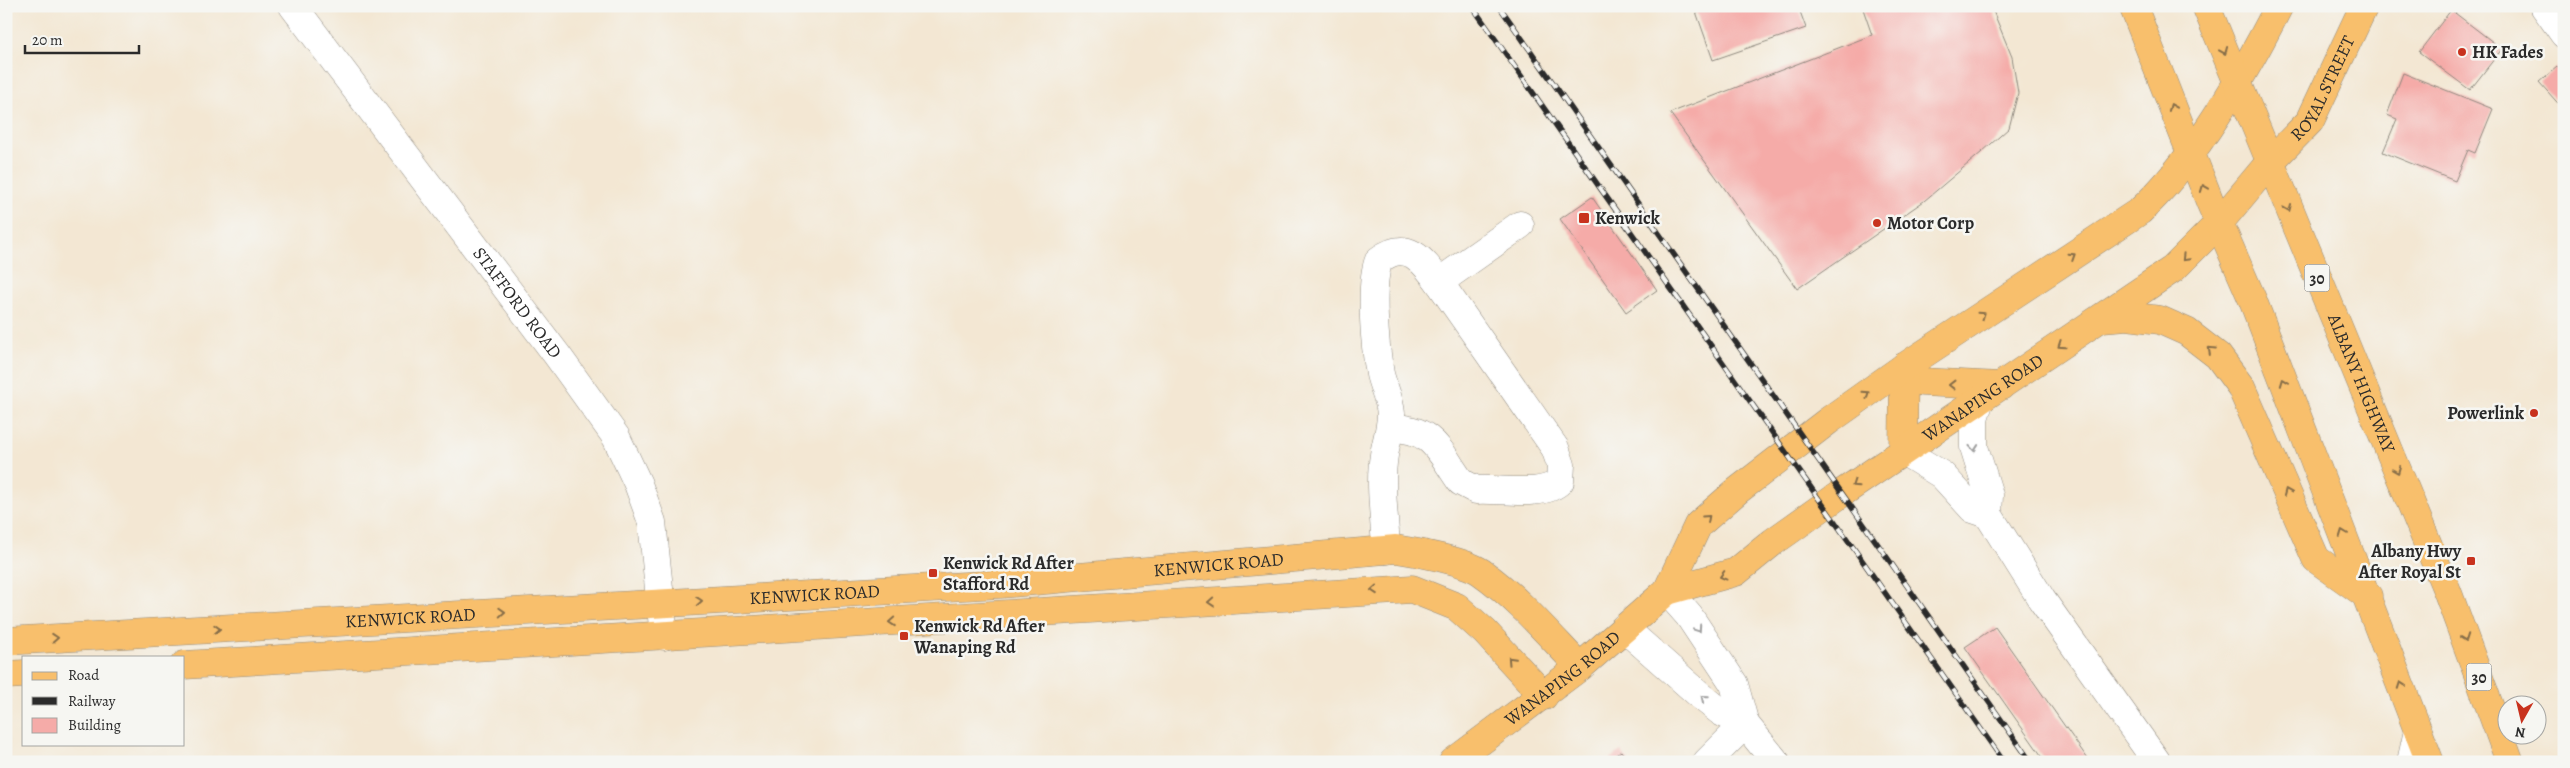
<svg xmlns="http://www.w3.org/2000/svg" width="2570" height="768" viewBox="0 0 2570 768" font-family="Alegreya,serif">
<rect width="100%" height="100%" fill="#f6f6f2"/>
<filter id="ink" filterUnits="userSpaceOnUse"><feTurbulence type="fractalNoise" baseFrequency=".02" numOctaves="2"/><feDisplacementMap in="SourceGraphic" scale="10" xChannelSelector="R" yChannelSelector="G"/><feConvolveMatrix kernelMatrix="1 2 1 2 8 2 1 2 1" color-interpolation-filters="sRGB"/></filter>
<filter id="wash" filterUnits="userSpaceOnUse"><feTurbulence type="fractalNoise" baseFrequency=".0096" numOctaves="4" result="noise"/><feDisplacementMap in="SourceGraphic" scale="20" xChannelSelector="R" yChannelSelector="G"/><feGaussianBlur stdDeviation="1.12" result="paint"/><feColorMatrix in="noise" values="0 0 0 0 0 0 0 0 0 0 0 0 0 0 0 0 0 1.4 0 .05"/><feComposite in="paint" operator="in"/></filter>
<g filter="url(#wash)">
<rect width="100%" height="100%" fill="#f3e7d3"/>
<g id="blocks">
<g fill="#f5aba8">
<path d="M1694 6H1798L1806 28 1713 60Z"/>
<path d="M1862 6H1991L2012 57 2018 93 2009 128 1982 152 1924 201 1797 289 1670 113 1872 35Z"/>
<path d="M2451 10 2502 49 2470 90 2419 52Z"/>
<path d="M2557 67 2564 74V110L2539 82Z"/>
<path d="M2403 73 2493 109 2475 153 2468 150 2455 181 2383 152 2397 119 2387 115Z"/>
<path d="M1592 197 1657 290 1626 312 1560 219Z"/>
<path d="M1995 627 2090 762H2046L1965 647Z"/>
<path d="M1621 751 1629 762H1607Z"/>
</g>
</g>
</g>
<g filter="url(#ink)">
<use href="#blocks" fill-opacity="0" stroke="#8f897f" stroke-width="1"/>
<g fill="none" stroke-linecap="round" stroke-linejoin="round">
<defs>
<g id="minor">
<path id="s1" d="M293 6 557 355 616 437 638 484 652 522 664 636"/>
<path d="M2544 6 2564 34"/>
<path d="M1439 282 1520 225"/>
<path d="M1980 400 1974 418V447L1989 495 1988 514 2042 600 2157 762"/>
<path d="M1903 451 1942 475 1973 509 1988 514"/>
<path d="M1386 550C1385 519 1379 486 1384 455 1386 441 1391 429 1391 414 1390 399 1383 387 1380 374 1375 347 1369 284 1379 260 1407 239 1422 259 1439 282L1555 448 1561 465 1560 481C1543 498 1500 488 1476 490L1461 482C1439 451 1433 428 1391 428"/>
<path d="M1667 591 1689 616 1734 684 1745 724"/>
<path d="M1624 628 1701 696 1721 712 1745 724 1776 762"/>
<path d="M1707 762 1745 724"/>
<path d="M2411 762 2418 731"/>
</g>
<g id="major">
<path d="M1904 367 1922 382 2001 386"/>
<path d="M1903 451 1904 367"/>
<path id="s2" d="M1667 591 1736 572 1773 542 1842 493 2173 269 2219 223 2269 163 2310 121 2364 6"/>
<path id="s3" d="M6 641 1000 584 1396 549C1416 552 1465 561 1481 572 1518 598 1549 635 1580 667"/>
<path d="M184 665 1412 589 1457 607 1485 632 1544 696"/>
<path d="M6 675 24 674"/>
<path id="s4" d="M1453 762 1580 667 1667 591 1698 525 1737 491 1828 421 1904 367 2140 211C2195 160 2245 73 2279 6"/>
</g>
<g id="highway">
<path d="M2133 6 2210 202 2253 301 2430 762"/>
<path id="s5" d="M2206 6 2448 593 2510 762"/>
<path d="M2102 318 2127 316 2160 320 2187 332 2218 356 2241 387 2316 559 2368 596"/>
</g>
</defs>
<use href="#minor" stroke="#8f897f" stroke-width="29"/>
<use href="#major" stroke="#8f897f" stroke-width="29"/>
<use href="#highway" stroke="#8f897f" stroke-width="29"/>
<use href="#minor" stroke="#fff" stroke-width="28"/>
<use href="#major" stroke="#f8bf6c" stroke-width="28"/>
<use href="#highway" stroke="#f8bf6c" stroke-width="28"/>
<defs>
<g id="rail">
<path d="M1472 6 2004 762"/>
<path d="M1499 6 2031 762"/>
</g>
</defs>
<use href="#rail" stroke="#2b2b2b" stroke-width="5.5"/>
<use href="#rail" stroke="#f6f6f2" stroke-width="4" stroke-dasharray="11" stroke-linecap="butt"/>
</g>
<defs><path id="oneway-chevron" d="M-2-3.5L2.5 0L-2 3.5" fill="none" stroke-width="1.6" stroke-linecap="round" stroke-linejoin="round" transform="scale(1.25)"/></defs>
<g stroke="#876e48">
<use href="#oneway-chevron" transform="translate(2224 51) rotate(68)"/>
<use href="#oneway-chevron" transform="translate(2172 107) rotate(-112)"/>
<use href="#oneway-chevron" transform="translate(2204 188) rotate(-112)"/>
<use href="#oneway-chevron" transform="translate(2288 208) rotate(67)"/>
<use href="#oneway-chevron" transform="translate(2072 256) rotate(-33)"/>
<use href="#oneway-chevron" transform="translate(2185 258) rotate(134)"/>
<use href="#oneway-chevron" transform="translate(1982 315) rotate(-34)"/>
<use href="#oneway-chevron" transform="translate(2061 345) rotate(146)"/>
<use href="#oneway-chevron" transform="translate(2211 350) rotate(-137)"/>
<use href="#oneway-chevron" transform="translate(2284 382) rotate(-111)"/>
<use href="#oneway-chevron" transform="translate(1952 385) rotate(180)"/>
<use href="#oneway-chevron" transform="translate(1866 394) rotate(-35)"/>
<use href="#oneway-chevron" transform="translate(2397 470) rotate(68)"/>
<use href="#oneway-chevron" transform="translate(1855 484) rotate(146)"/>
<use href="#oneway-chevron" transform="translate(2287 492) rotate(-113)"/>
<use href="#oneway-chevron" transform="translate(1707 518) rotate(-42)"/>
<use href="#oneway-chevron" transform="translate(2343 533) rotate(-111)"/>
<use href="#oneway-chevron" transform="translate(1723 576) rotate(165)"/>
<use href="#oneway-chevron" transform="translate(1374 590) rotate(176)"/>
<use href="#oneway-chevron" transform="translate(699 601) rotate(-4)"/>
<use href="#oneway-chevron" transform="translate(1211 602) rotate(176)"/>
<use href="#oneway-chevron" transform="translate(502 612) rotate(-3)"/>
<use href="#oneway-chevron" transform="translate(892 622) rotate(176)"/>
<use href="#oneway-chevron" transform="translate(217 629) rotate(-3)"/>
<use href="#oneway-chevron" transform="translate(55 638) rotate(-4)"/>
<use href="#oneway-chevron" transform="translate(2465 638) rotate(70)"/>
<use href="#oneway-chevron" transform="translate(1511 660) rotate(-133)"/>
<use href="#oneway-chevron" transform="translate(2401 685) rotate(-110)"/>
</g>
<g stroke="#a0a0a0">
<use href="#oneway-chevron" transform="translate(1974 448) rotate(85)"/>
<use href="#oneway-chevron" transform="translate(1698 629) rotate(56)"/>
<use href="#oneway-chevron" transform="translate(1704 698) rotate(-140)"/>
</g>
</g>
<g fill="#c8321e" stroke="#f6f6f2" stroke-width="2">
<circle cx="2462" cy="52" r="5"/>
<rect x="1578" y="212" width="12" height="12" rx="2.5"/>
<circle cx="1877" cy="223" r="5"/>
<circle cx="2534" cy="413" r="5"/>
<rect x="2466" y="556" width="10" height="10" rx="2.5"/>
<rect x="928" y="568" width="10" height="10" rx="2.5"/>
<rect x="899" y="631" width="10" height="10" rx="2.5"/>
</g>
<g text-anchor="middle" stroke-width="5" stroke-linejoin="round" paint-order="stroke">
<g fill="#f6f6f2" stroke="#686867" stroke-width="1">
<rect x="2304.5" y="264.5" width="25" height="27" rx="4"/>
<rect x="2466.5" y="663.5" width="25" height="27" rx="4"/>
</g>
<g font-size="16" font-weight="bold" fill="#2b2b2b">
<text x="2317" y="284">30</text>
<text x="2479" y="683">30</text>
</g>
<g font-size="18" font-weight="bold" fill="#2b2b2b" stroke="#f6f6f2" text-anchor="start">
<text x="2472" y="58">HK Fades</text>
<text x="1595" y="224">Kenwick</text>
<text x="1887" y="229">Motor Corp</text>
<text x="2524" y="419" text-anchor="end">Powerlink</text>
<text x="2461" y="557" text-anchor="end">Albany Hwy<tspan x="2461" dy="21">After Royal St</tspan></text>
<text x="943" y="569">Kenwick Rd After<tspan x="943" dy="21">Stafford Rd</tspan></text>
<text x="914" y="632">Kenwick Rd After<tspan x="914" dy="21">Wanaping Rd</tspan></text>
</g>
<g font-size="18" fill="#2b2b2b" stroke="#f6f6f2">
<text dy="6" stroke="none"><textPath href="#s2" startOffset="840">ROYAL STREET</textPath></text>
<text dy="6" stroke="none"><textPath href="#s1" startOffset="372">STAFFORD ROAD</textPath></text>
<text dy="6" stroke="none"><textPath href="#s5" startOffset="408">ALBANY HIGHWAY</textPath></text>
<text dy="6" stroke="none"><textPath href="#s2" startOffset="374">WANAPING ROAD</textPath></text>
<text dy="6" stroke="none"><textPath href="#s3" startOffset="1215">KENWICK ROAD</textPath></text>
<text dy="6" stroke="none"><textPath href="#s3" startOffset="810">KENWICK ROAD</textPath></text>
<text dy="6" stroke="none"><textPath href="#s3" startOffset="405">KENWICK ROAD</textPath></text>
<text dy="6" stroke="none"><textPath href="#s4" startOffset="138">WANAPING ROAD</textPath></text>
</g>
</g>
<rect width="2570" height="768" fill="none" stroke="#f6f6f2" stroke-width="25"/>
<rect x="22" y="656" width="162" height="90" fill="#f6f6f2" stroke="#a5a5a2"/>
<rect x="32" y="672" width="25" height="8" fill="#f8bf6c" stroke="#a5a5a2"/>
<text x="68" y="680" font-size="15" fill="#2b2b2b">Road</text>
<rect x="32" y="697" width="25" height="8" fill="#2b2b2b" stroke="#a5a5a2"/>
<text x="68" y="706" font-size="15" fill="#2b2b2b">Railway</text>
<rect x="32" y="718" width="25" height="15" fill="#f5aba8" stroke="#a5a5a2"/>
<text x="68" y="730" font-size="15" fill="#2b2b2b">Building</text>
<g transform="translate(2522 720) rotate(188)"><circle r="24" fill="#f6f6f2" stroke="#a5a5a2"/>
<path d="M0-4L9 19L0 12L-9 19Z" fill="#c8321e"/>
<text y="-8" font-size="14" font-weight="bold" text-anchor="middle" fill="#2b2b2b">N</text>
</g>
<path d="M25 45v8h114v-8" fill="none" stroke="#2b2b2b" stroke-width="2.5"/>
<text x="32" y="45" font-size="15" fill="#2b2b2b" stroke="#f6f6f2" stroke-width="4" paint-order="stroke">20 m</text>
</svg>
